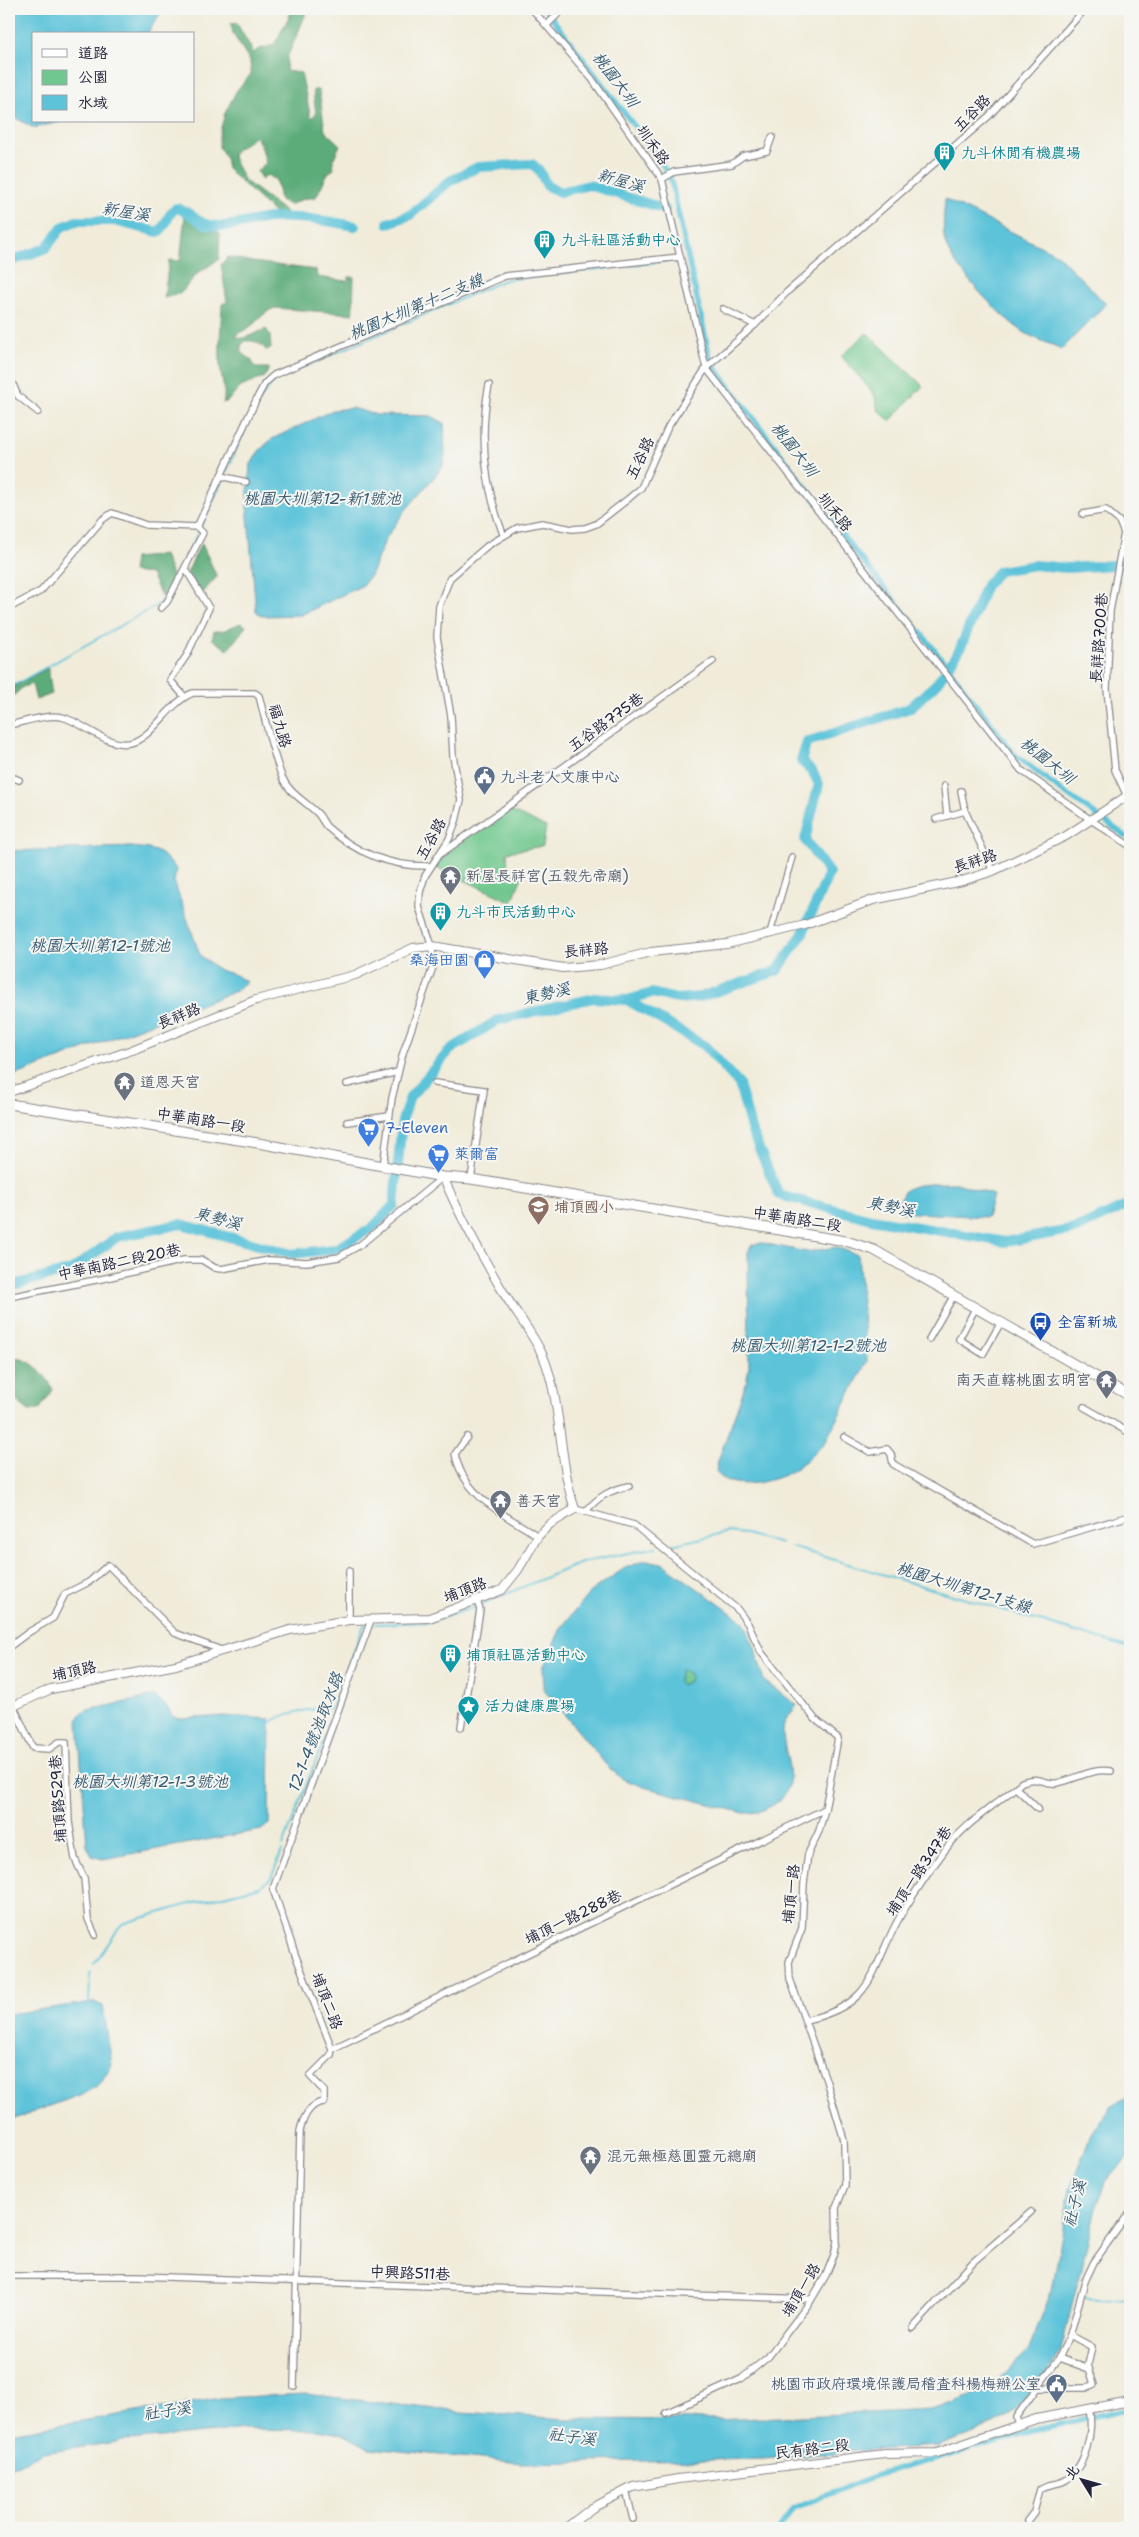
<svg xmlns="http://www.w3.org/2000/svg" width="1139" height="2537" viewBox="0 0 1139 2537" font-family="'Shantell Sans','LXGW WenKai TC',sans-serif">
<rect width="100%" height="100%" fill="#f6f6f2"/>
<filter id="ink" filterUnits="userSpaceOnUse"><feTurbulence type="fractalNoise" baseFrequency=".02" numOctaves="2"/><feDisplacementMap in="SourceGraphic" scale="10" xChannelSelector="R" yChannelSelector="G"/><feConvolveMatrix kernelMatrix="1 2 1 2 8 2 1 2 1" color-interpolation-filters="sRGB"/></filter>
<filter id="wash" filterUnits="userSpaceOnUse"><feTurbulence type="fractalNoise" baseFrequency=".0096" numOctaves="4" result="noise"/><feDisplacementMap in="SourceGraphic" scale="20" xChannelSelector="R" yChannelSelector="G"/><feGaussianBlur stdDeviation="1.12" result="paint"/><feColorMatrix in="noise" values="0 0 0 0 0 0 0 0 0 0 0 0 0 0 0 0 0 1.4 0 .05"/><feComposite in="paint" operator="in"/></filter>
<g filter="url(#wash)">
<rect width="100%" height="100%" fill="#f1ecda"/>
<g fill="#71c88e" stroke="#4a7564">
<path d="M867 333 923 386 890 421 878 410 874 394 841 356Z"/>
<path d="M506 809 546 827 543 846 507 852 508 870 523 874 512 902 433 866 447 853Z"/>
<path d="M681 1670 688 1671 691 1676 689 1681 681 1685 678 1682Z"/>
</g>
<g fill="#5cac79" stroke="#3f675a">
<path d="M293 9H308L287 58 286 71 301 73 311 118 316 114 313 90H319L325 131 340 145 333 160 334 169 328 173 316 197 303 199 290 205 280 200 276 180 267 175 262 180 257 171 266 163 262 148 256 136 237 149 232 155 244 180 289 215H277L227 169 225 157 219 147V135L225 113 237 90 251 74 250 61 233 34 231 24 236 22 254 53 257 50 274 45Z"/>
<path d="M185 214 198 225 220 233 219 259 196 275 181 293 164 298 169 260 180 261Z"/>
<path d="M228 257 253 262 316 270 317 277 347 281 349 277H354L353 314 275 308C260 313 254 329 238 333L237 338H244L266 329 270 335 271 349 266 350C259 343 256 340 245 341L241 346V353L251 359 255 368H269L265 377 241 387 228 401 223 403C227 390 220 378 220 364 219 344 221 324 222 304L227 302 221 264Z"/>
<path d="M202 544 217 577 200 595 187 573 200 545Z"/>
<path d="M164 555 174 580 162 598 151 574 132 572 134 558Z"/>
<path d="M241 623 246 626 228 650 212 639 214 631H222Z"/>
<path d="M48 668 52 694 36 700 32 684 23 687 9 700V689Z"/>
<path d="M15 1358C32 1359 47 1375 53 1390L39 1410 29 1411 14 1399 9 1397V1360Z"/>
</g>
<g fill="#5cc3d9" stroke="#3f728a" fill-rule="evenodd">
<path d="M9 9H163L147 34H34V121H63L34 128 9 114Z"/>
<path d="M945 199 1058 255 1106 304 1062 349C1051 344 1038 340 1027 334 1005 322 951 266 945 242 942 228 944 213 945 199Z"/>
<path d="M352 408 377 415 431 416 444 423 445 456 442 468 404 512 386 538 371 574 363 585 301 615 262 616 256 611 247 505 250 466 259 451 272 439 333 410Z"/>
<path d="M131 847C155 849 160 850 176 869L174 882 200 955 219 970 236 975 246 982 236 991 19 1074 9 1076V851Z"/>
<path d="M930 1183H957L993 1195 987 1217 900 1212C898 1187 909 1187 930 1183Z"/>
<path d="M762 1243 807 1252 836 1247 858 1255 867 1361 825 1442C815 1453 797 1470 782 1476 764 1483 730 1491 716 1472L718 1461 746 1383 749 1367 748 1252 752 1245Z"/>
<path d="M646 1560 662 1563 744 1622 755 1648 764 1681 797 1705C794 1710 788 1716 785 1721 775 1744 808 1784 773 1805 762 1811 757 1813 744 1813L644 1787 621 1778 607 1766 544 1690 543 1668 561 1628 591 1591 625 1568ZM681 1670 687 1671 691 1676 689 1681 681 1685 678 1682Z"/>
<path d="M155 1696 168 1708 172 1716 179 1719 224 1716 270 1719 269 1824 261 1830 103 1859 92 1856 87 1846 78 1721 81 1714 88 1710Z"/>
<path d="M94 2002 103 2006 112 2064 100 2084 85 2093 9 2121V2014Z"/>
<path d="M1130 2095V2155L1107 2180 1096 2208 1061 2350 1038 2387 1010 2416 977 2432 938 2446 869 2450 763 2459 522 2463 369 2448 343 2434 317 2430 246 2429 129 2440 43 2453 9 2468V2433L221 2398 305 2394 462 2412 566 2419 716 2420 931 2410 986 2391 1028 2351 1052 2290 1070 2189 1089 2139 1110 2107Z"/>
</g>
<g fill="none" stroke-linecap="round" stroke-linejoin="round">
<g stroke="#5cc3d9" stroke-width="2">
<path d="M226 472C241 442 253 402 277 378L505 280 675 260"/>
<path d="M184 563 223 479"/>
<path d="M9 688 159 604 169 594"/>
<path d="M667 1546 728 1532 746 1534 781 1544"/>
<path d="M791 1547 1130 1648"/>
<path d="M482 1604 581 1563 656 1547"/>
<path d="M375 1624 430 1622 475 1607"/>
<path d="M268 1725C282 1711 313 1709 332 1708L364 1625H367"/>
<path d="M283 1846 337 1706"/>
<path d="M94 1964 122 1924 182 1906 260 1887 271 1878 282 1851"/>
<path d="M89 2003 90 1973"/>
<path d="M1083 2297 1130 2300"/>
</g>
<g stroke="#5cc3d9" stroke-width="5.5">
<path d="M545 9 658 157 671 180 711 362 845 539 933 648 1015 755 1059 789 1130 839"/>
<path d="M780 2528 793 2509 877 2475 1044 2428 1130 2408"/>
</g>
<g stroke="#5cc3d9" stroke-width="10">
<path d="M388 223 410 215 450 181 478 167 532 164 539 170 547 186 560 192 589 185 665 209"/>
<path d="M9 262 46 248 62 227 76 221H114L158 232C168 226 167 213 176 208 192 211 196 223 209 225 230 229 250 220 270 218 298 216 328 221 355 226"/>
<path d="M627 1000 652 993 677 999 700 997 777 971 802 935 829 873 805 840 819 784 812 771 801 761 807 742 910 708 937 683 960 649 986 585 999 571 1034 565 1067 568 1130 564"/>
<path d="M9 1286 72 1270 117 1237 181 1224 292 1254 335 1249 372 1228 394 1205 402 1121 410 1097 450 1050 498 1020 594 998 627 1000 705 1046 739 1084 752 1132 779 1195 871 1219 1005 1242 1076 1229 1130 1204"/>
</g>
</g>
</g>
<g filter="url(#ink)">
<g fill="none" stroke-linecap="round" stroke-linejoin="round">
<defs>
<g id="minor">
<path d="M532 9 592 79 662 179 706 368 1021 770 1091 820 1130 846"/>
<path d="M548 24 563 9"/>
<path d="M662 179 674 172 732 164 743 156 767 151 772 137"/>
<path d="M723 309 755 325"/>
<path d="M9 376 18 396 38 412"/>
<path d="M489 385C479 435 485 487 503 534"/>
<path d="M221 476 246 482"/>
<path d="M1083 514 1106 510 1119 521 1124 533 1110 611 1107 689 1115 770 1127 796"/>
<path d="M197 527 258 396 265 383 274 375 505 276 680 257"/>
<path d="M9 608 41 591 102 520 112 513 146 525 197 527"/>
<path d="M161 608 167 602 203 533 197 527"/>
<path d="M184 696 170 680 187 655 209 608 185 568"/>
<path d="M9 725C24 722 47 714 62 717 85 723 106 747 130 743 153 738 169 702 193 693H255L259 696C266 723 272 751 282 777 289 794 307 802 319 815 322 819 324 824 327 827 357 854 392 867 431 866"/>
<path d="M9 776 19 780"/>
<path d="M944 786 947 816"/>
<path d="M961 791 965 811 993 871"/>
<path d="M936 819 965 811"/>
<path d="M442 853 713 661"/>
<path d="M770 933 792 857"/>
<path d="M435 1083 484 1090 471 1179"/>
<path d="M347 1084 398 1072"/>
<path d="M347 1122 389 1116"/>
<path d="M383 1167 392 1098 403 1053 433 967 432 946 419 907 420 892 425 876 449 839 456 821 461 800 453 756 451 716 437 637 439 606 450 578 487 546 517 528 542 523 572 529 585 528 596 524 628 499 641 488 668 427 706 368 755 325 787 292 989 116 1085 9"/>
<path d="M9 1297 106 1278 184 1260H202L215 1268 221 1269 269 1260 307 1262 339 1257 360 1245 443 1177"/>
<path d="M975 1309 959 1339 983 1354 1000 1324"/>
<path d="M929 1339 953 1297"/>
<path d="M1084 1407 1130 1433"/>
<path d="M467 1437 455 1454C464 1497 504 1514 538 1536"/>
<path d="M844 1437 870 1452 887 1449 891 1454 893 1464 1033 1544 1130 1516"/>
<path d="M575 1509 634 1525 737 1609 748 1624 761 1652 815 1719 838 1738 825 1809 819 1831 808 1854 804 1883 802 1928 789 1962 790 1979 826 2080 844 2140 845 2185 836 2208 837 2242 834 2255 826 2275 810 2302 768 2357 741 2379 666 2413"/>
<path d="M586 1511C599 1496 610 1490 629 1486"/>
<path d="M349 1571V1620"/>
<path d="M9 1647 29 1632 53 1618 65 1594 89 1582 108 1565 175 1633 221 1650"/>
<path d="M13 1705 33 1748 49 1749 59 1742H66L69 1822 75 1859 84 1878 88 1919 95 1935"/>
<path d="M461 1727 480 1610 477 1601"/>
<path d="M1016 1788 1038 1809"/>
<path d="M805 2020C878 2005 870 1967 902 1913 915 1892 930 1870 945 1850 966 1822 996 1805 1022 1782 1040 1775 1044 1785 1057 1783 1077 1779 1091 1768 1111 1771"/>
<path d="M332 2049 825 1809"/>
<path d="M9 2276H137L810 2299"/>
<path d="M913 2328 973 2262 1031 2212"/>
<path d="M1059 2358 1089 2369"/>
<path d="M294 2386 300 2131C303 2118 310 2103 324 2102V2091L310 2076 331 2055 332 2049 295 1954 273 1889 371 1620"/>
<path d="M1039 2388H1086L1094 2384 1088 2365 1092 2347 1070 2335"/>
<path d="M1018 2425 1016 2417 1059 2358 1070 2335 1085 2281 1094 2262 1130 2212"/>
<path d="M626 2490 633 2519"/>
<path d="M1027 2521 1034 2512 1040 2489C1048 2483 1058 2485 1066 2480 1086 2466 1094 2431 1089 2408"/>
</g>
<g id="tertiary">
<path d="M9 1092 132 1050 256 1000 355 975 413 948 432 946 563 968 600 965 651 952 727 944 805 925 873 900 962 881 993 871 1066 836 1130 794"/>
<path d="M9 1708 51 1689 176 1665 290 1630 349 1620 429 1618 446 1612 502 1590 518 1570 538 1536 550 1524 575 1509C558 1461 562 1400 543 1356 533 1334 518 1316 505 1295 482 1257 461 1218 443 1177"/>
<path d="M566 2528 592 2508 633 2487 678 2479 885 2454 937 2453 1036 2419 1130 2401"/>
</g>
<path id="secondary" d="M9 1104 258 1143 443 1177 471 1179 846 1241 874 1250 1130 1396"/>
</defs>
<use href="#minor" stroke="#8a878a" stroke-width="8"/>
<use href="#tertiary" stroke="#8a878a" stroke-width="10"/>
<use href="#secondary" stroke="#8a878a" stroke-width="11"/>
<use href="#minor" stroke="#fff" stroke-width="5.5"/>
<use href="#tertiary" stroke="#fff" stroke-width="8"/>
<use href="#secondary" stroke="#fff" stroke-width="9"/>
</g>
</g>
<defs>
<symbol id="building-pin" viewBox="-11 -11 22 30"><path d="M0 17L-7.5 6A9.5 9.5 0 1 1 7.5 6Z" fill="#0f9aa8" stroke="#f6f6f2"/><path d="M-4-6H4V6H1V3H-1V6H-4ZM-2.5-4.3h1.7v1.8h-1.7ZM.8-4.3h1.7v1.8H.8ZM-2.5-1h1.7V.8h-1.7ZM.8-1h1.7V.8H.8Z" fill="#fff"/></symbol>
<symbol id="civic-pin" viewBox="-11 -11 22 30"><path d="M0 17L-7.5 6A9.5 9.5 0 1 1 7.5 6Z" fill="#5c6f8a" stroke="#f6f6f2"/><path d="M-.6-6.5H3V-4.5H.6V-3L4-1V1h2V6H-6V1h2V-1L-.6-3ZM-1.2 2.5V6h2.4V2.5Z" fill="#fff"/></symbol>
<symbol id="temple-pin" viewBox="-11 -11 22 30"><path d="M0 17L-7.5 6A9.5 9.5 0 1 1 7.5 6Z" fill="#6b7280" stroke="#f6f6f2"/><path d="M0-6L5-2H3V0L6.5 2.5H4V6H1.5V3h-3V6H-4V2.5H-6.5L-3 0V-2H-5Z" fill="#fff"/></symbol>
<symbol id="shop-pin" viewBox="-11 -11 22 30"><path d="M0 17L-7.5 6A9.5 9.5 0 1 1 7.5 6Z" fill="#3f7fe0" stroke="#f6f6f2"/><path d="M-5-2.5h2.3a2.7 3.5 0 0 1 5.4 0H5L5.5 6h-11ZM-1.5-2.5h3a1.5 2.3 0 0 0-3 0Z" fill="#fff"/></symbol>
<symbol id="supermarket-pin" viewBox="-11 -11 22 30"><path d="M0 17L-7.5 6A9.5 9.5 0 1 1 7.5 6Z" fill="#3f7fe0" stroke="#f6f6f2"/><path d="M-6-5.5h2.5l.6 2H6L4.5 2H-2.5L-4.4-4H-6ZM-1.5 3.2a1.3 1.3 0 1 0 .1 0ZM3 3.2a1.3 1.3 0 1 0 .1 0Z" fill="#fff"/></symbol>
<symbol id="school-pin" viewBox="-11 -11 22 30"><path d="M0 17L-7.5 6A9.5 9.5 0 1 1 7.5 6Z" fill="#8d6e63" stroke="#f6f6f2"/><path d="M0-5L7-2L0 1L-7-2ZM-4 1L0 2.5L4 1V4Q0 6-4 4Z" fill="#fff"/></symbol>
<symbol id="bus-pin" viewBox="-11 -11 22 30"><path d="M0 17L-7.5 6A9.5 9.5 0 1 1 7.5 6Z" fill="#1a4fb4" stroke="#f6f6f2"/><path d="M-5-6H5V4H4V6H2V4H-2V6H-4V4H-5ZM-3.5-4V0h7V-4ZM-3.5 1.2v1.5H-2V1.2ZM2 1.2v1.5H3.5V1.2Z" fill="#fff"/></symbol>
<symbol id="sight-pin" viewBox="-11 -11 22 30"><path d="M0 17L-7.5 6A9.5 9.5 0 1 1 7.5 6Z" fill="#0f9aa8" stroke="#f6f6f2"/><path d="M0-6L1.8-2.2L6-1.7L2.9 1.2L3.7 5.4L0 3.3L-3.7 5.4L-2.9 1.2L-6-1.7L-1.8-2.2Z" fill="#fff"/></symbol>
</defs>
<g fill-rule="evenodd">
<use href="#building-pin" x="932" y="140" width="25" height="34"/>
<use href="#building-pin" x="532" y="228" width="25" height="34"/>
<use href="#civic-pin" x="472" y="764" width="25" height="34"/>
<use href="#temple-pin" x="438" y="864" width="25" height="34"/>
<use href="#building-pin" x="428" y="900" width="25" height="34"/>
<use href="#shop-pin" x="472" y="948" width="25" height="34"/>
<use href="#temple-pin" x="112" y="1070" width="25" height="34"/>
<use href="#supermarket-pin" x="356" y="1116" width="25" height="34"/>
<use href="#supermarket-pin" x="426" y="1142" width="25" height="34"/>
<use href="#school-pin" x="526" y="1194" width="25" height="34"/>
<use href="#bus-pin" x="1028" y="1310" width="25" height="34"/>
<use href="#temple-pin" x="1094" y="1368" width="25" height="34"/>
<use href="#temple-pin" x="488" y="1488" width="25" height="34"/>
<use href="#building-pin" x="438" y="1642" width="25" height="34"/>
<use href="#sight-pin" x="456" y="1694" width="25" height="34"/>
<use href="#temple-pin" x="578" y="2144" width="25" height="34"/>
<use href="#civic-pin" x="1044" y="2372" width="25" height="34"/>
</g>
<g text-anchor="middle" stroke-width="4" stroke-linejoin="round" paint-order="stroke">
<g font-size="15" fill="#22223b" stroke="#f6f6f2">
<text transform="translate(972 113) rotate(-45)" y="5">五谷路</text>
<text transform="translate(653 145) rotate(55)" y="5">圳禾路</text>
<text transform="translate(640 458) rotate(-64)" y="5">五谷路</text>
<text transform="translate(835 512) rotate(51)" y="5">圳禾路</text>
<text transform="translate(1099 638) rotate(-86)" y="5">長祥路700巷</text>
<text transform="translate(606 722) rotate(-36)" y="5">五谷路775巷</text>
<text transform="translate(280 726) rotate(74)" y="5">福九路</text>
<text transform="translate(431 839) rotate(-61)" y="5">五谷路</text>
<text transform="translate(975 861) rotate(-18)" y="5">長祥路</text>
<text transform="translate(586 950) rotate(-5)" y="5">長祥路</text>
<text transform="translate(179 1016) rotate(-22)" y="5">長祥路</text>
<text transform="translate(201 1120) rotate(9)" y="5">中華南路一段</text>
<text transform="translate(797 1219) rotate(9)" y="5">中華南路二段</text>
<text transform="translate(119 1262) rotate(-12)" y="5">中華南路二段20巷</text>
<text transform="translate(465 1590) rotate(-21)" y="5">埔頂路</text>
<text transform="translate(74 1671) rotate(-12)" y="5">埔頂路</text>
<text transform="translate(58 1799) rotate(-94)" y="5">埔頂路529巷</text>
<text transform="translate(919 1871) rotate(-56)" y="5">埔頂一路347巷</text>
<text transform="translate(791 1894) rotate(-84)" y="5">埔頂一路</text>
<text transform="translate(573 1917) rotate(-26)" y="5">埔頂一路288巷</text>
<text transform="translate(327 2001) rotate(69)" y="5">埔頂二路</text>
<text transform="translate(410 2273) rotate(2)" y="5">中興路511巷</text>
<text transform="translate(801 2290) rotate(-59)" y="5">埔頂一路</text>
<text transform="translate(812 2449) rotate(-7)" y="5">民有路二段</text>
</g>
<g font-size="15" fill="#0d838f" stroke="#f6f6f2" text-anchor="start">
<text x="961" y="158">九斗休閒有機農場</text>
<text x="561" y="245">九斗社區活動中心</text>
<text x="456" y="917">九斗市民活動中心</text>
<text x="466" y="1660">埔頂社區活動中心</text>
<text x="485" y="1711">活力健康農場</text>
</g>
<g font-size="15" fill="#4e5e75" stroke="#f6f6f2" text-anchor="start">
<text x="500" y="782">九斗老人文康中心</text>
<text x="1041" y="2389" text-anchor="end">桃園市政府環境保護局稽查科楊梅辦公室</text>
</g>
<g font-size="15" fill="#5b616d" stroke="#f6f6f2" text-anchor="start">
<text x="466" y="881">新屋長祥宮(五穀先帝廟)</text>
<text x="140" y="1087">道恩天宮</text>
<text x="1091" y="1385" text-anchor="end">南天直轄桃園玄明宮</text>
<text x="516" y="1506">善天宮</text>
<text x="607" y="2161">混元無極慈圓靈元總廟</text>
</g>
<g font-size="15" fill="#366cbe" stroke="#f6f6f2" text-anchor="start">
<text x="469" y="965" text-anchor="end">桑海田園</text>
<text x="385" y="1133">7-Eleven</text>
<text x="454" y="1159">萊爾富</text>
</g>
<g font-size="15" fill="#785e54" stroke="#f6f6f2" text-anchor="start">
<text x="554" y="1212">埔頂國小</text>
</g>
<g font-size="15" fill="#164399" stroke="#f6f6f2" text-anchor="start">
<text x="1057" y="1327">全富新城</text>
</g>
<g font-size="16" font-style="italic" fill="#365a72" stroke="#f6f6f2">
<text transform="translate(616 79) rotate(53)" y="6">桃園大圳</text>
<text transform="translate(621 180) rotate(16)" y="6">新屋溪</text>
<text transform="translate(126 211) rotate(9)" y="6">新屋溪</text>
<text transform="translate(416 306) rotate(-23)" y="6">桃園大圳第十二支線</text>
<text transform="translate(795 449) rotate(52)" y="6">桃園大圳</text>
<text x="322" y="504">桃園大圳第12-新1號池</text>
<text transform="translate(1048 760) rotate(39)" y="6">桃園大圳</text>
<text x="100" y="951">桃園大圳第12-1號池</text>
<text transform="translate(546 993) rotate(-13)" y="6">東勢溪</text>
<text transform="translate(891 1206) rotate(11)" y="6">東勢溪</text>
<text transform="translate(218 1218) rotate(15)" y="6">東勢溪</text>
<text x="808" y="1351">桃園大圳第12-1-2號池</text>
<text transform="translate(964 1587) rotate(17)" y="6">桃園大圳第12-1支線</text>
<text transform="translate(315 1732) rotate(-69)" y="6">12-1-4號池取水路</text>
<text x="150" y="1787">桃園大圳第12-1-3號池</text>
<text transform="translate(1074 2203) rotate(-76)" y="6">社子溪</text>
<text transform="translate(167 2410) rotate(-9)" y="6">社子溪</text>
<text transform="translate(572 2436) rotate(7)" y="6">社子溪</text>
</g>
</g>
<rect width="1139" height="2537" fill="none" stroke="#f6f6f2" stroke-width="30"/>
<rect x="32" y="32" width="162" height="90" fill="#f6f6f2" stroke="#a1a1a9"/>
<rect x="42" y="49" width="25" height="8" fill="#ffffff" stroke="#a1a1a9"/>
<text x="78" y="58" font-size="15" fill="#22223b">道路</text>
<rect x="42" y="70" width="25" height="15" fill="#71c88e" stroke="#a1a1a9"/>
<text x="78" y="82" font-size="15" fill="#22223b">公園</text>
<rect x="42" y="95" width="25" height="15" fill="#5cc3d9" stroke="#a1a1a9"/>
<text x="78" y="108" font-size="15" fill="#22223b">水域</text>
<g transform="translate(1082 2480) rotate(307)" stroke="#f6f6f2" stroke-width="4" paint-order="stroke">
<path d="M0-4L9 19L0 12L-9 19Z" fill="#22223b"/>
<text y="-8" font-size="14" font-weight="bold" text-anchor="middle" fill="#22223b">北</text>
</g>
</svg>
